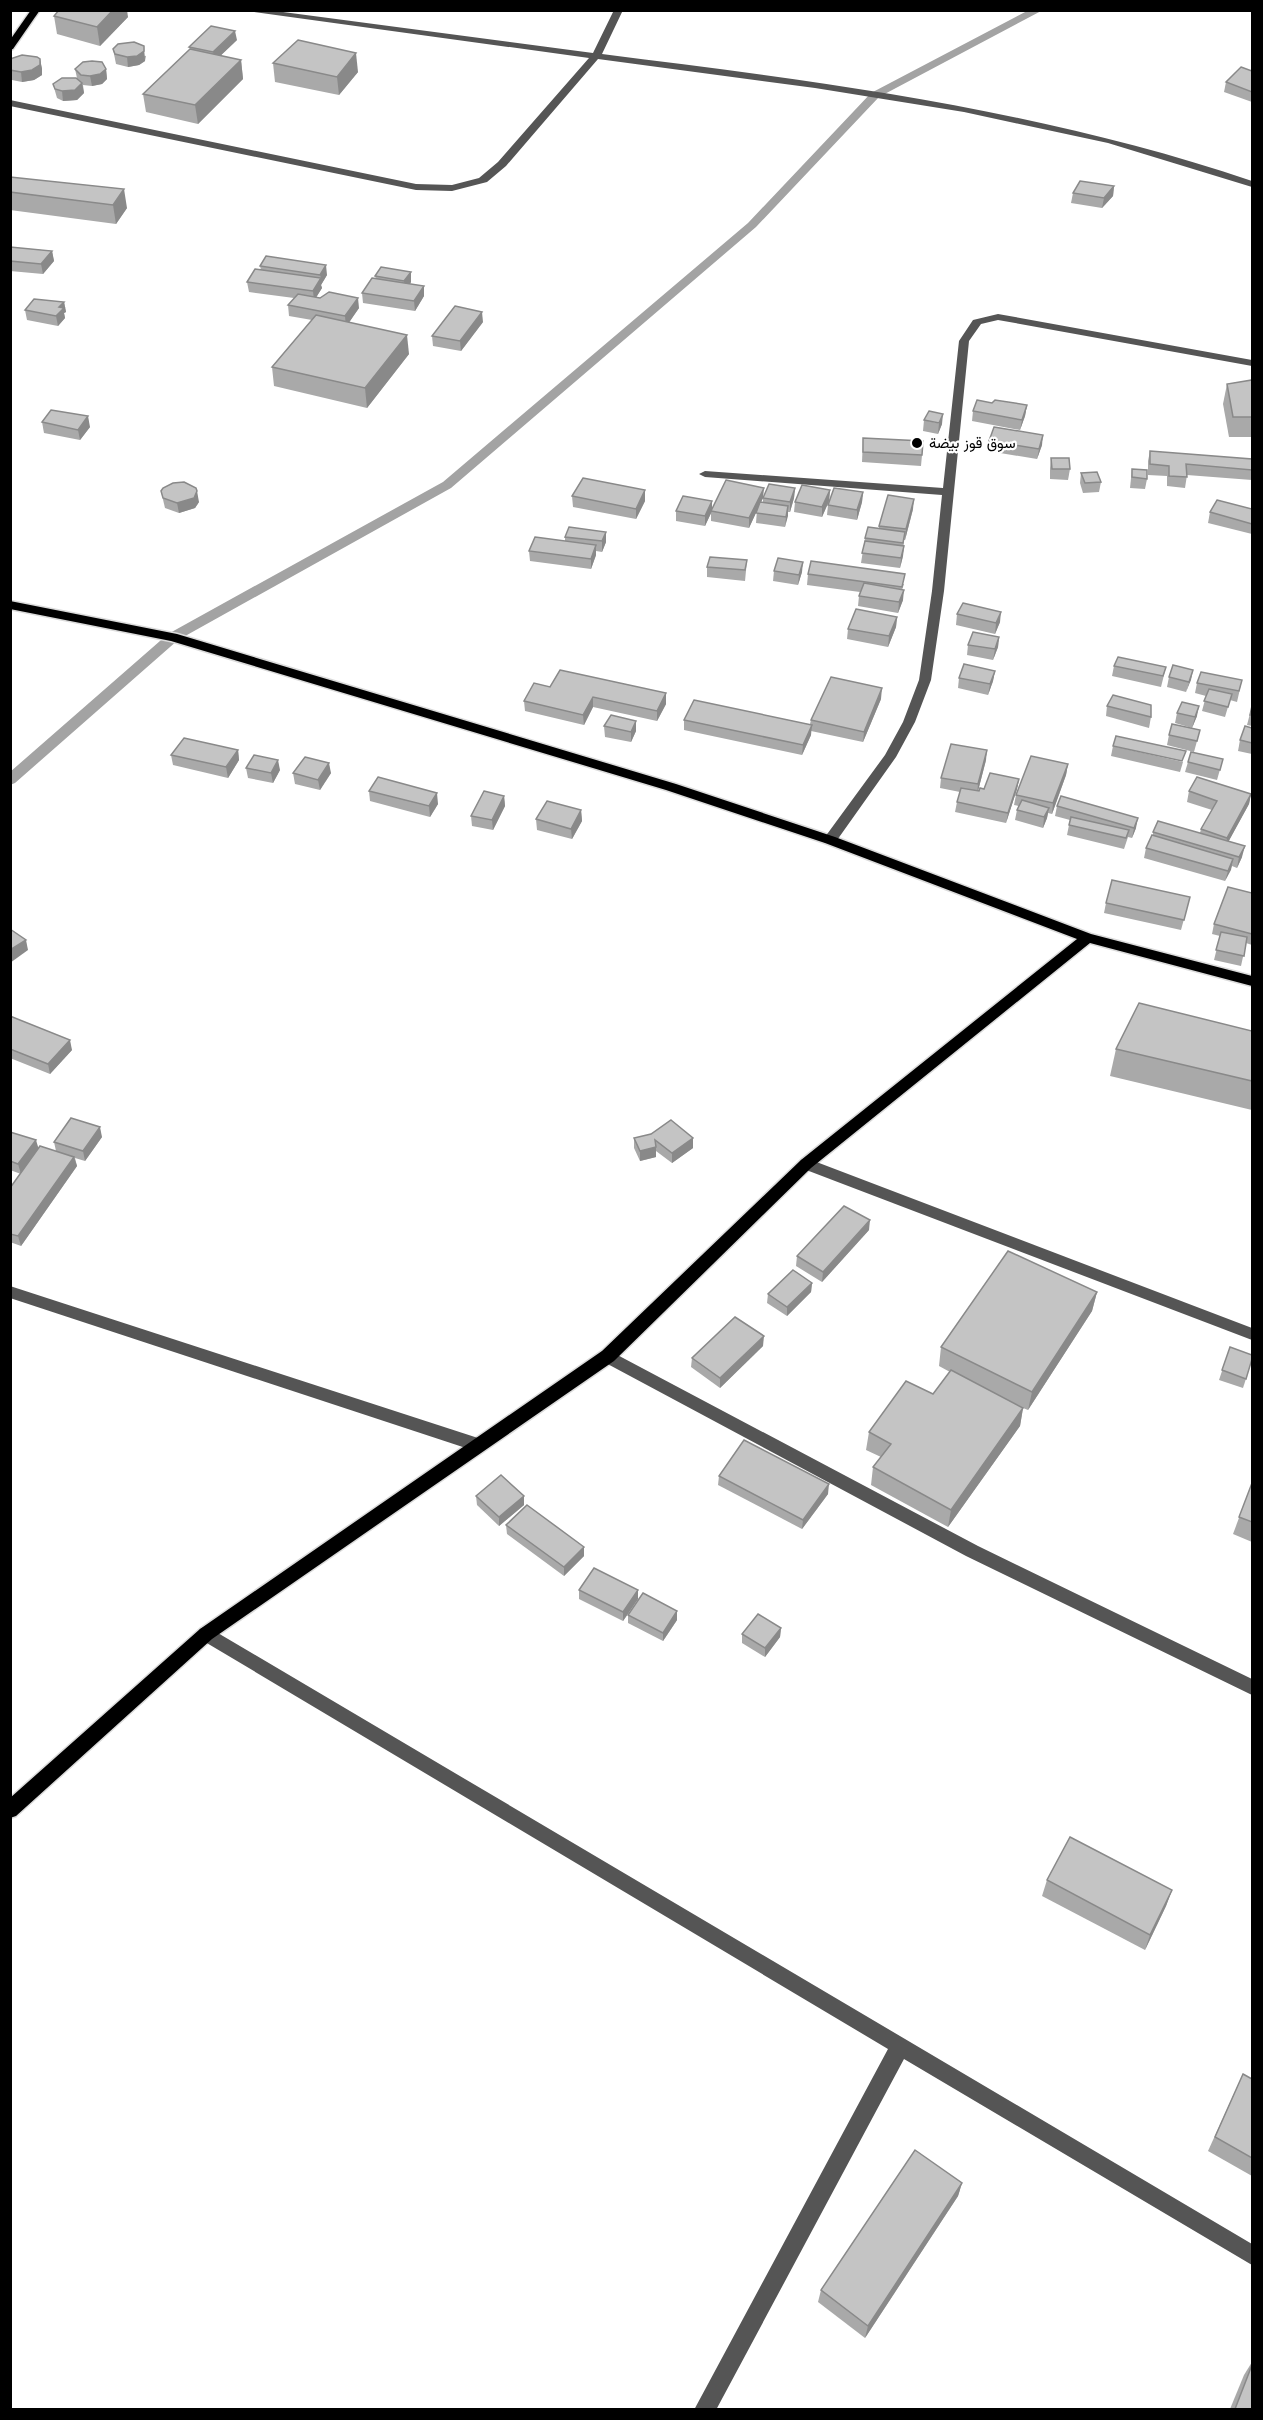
<svg xmlns="http://www.w3.org/2000/svg" width="1263" height="2420" viewBox="0 0 1263 2420" font-family="Inter,Vazirmatn,sans-serif">
<rect width="100%" height="100%" fill="#fff"/>
<g fill="none" stroke-linecap="round" stroke-linejoin="round">
<path fill="#a3a3a3" fill-rule="evenodd" d="M1029 10H1043L879 97 756 227 451 488 178 640 15 783 10 785V772L168 634 443 482 748 223 871 93Z"/>
<defs>
<g id="major">
<path d="M31 10H40L13 49 10 50V40Z"/>
<path d="M10 601 177 634 676 784 835 837 1091 934 1252 976V986L1090 943 811 1168 614 1361 212 1639 16 1816 10 1818V1798L200 1629 602 1351 801 1160 1077 939 825 843 666 790 171 641 10 609Z"/>
</g>
</defs>
<use href="#major" stroke="#dbdbdb" stroke-width="3"/>
<g fill="#555" fill-rule="evenodd">
<path d="M240 10H268L593 53 614 10H623L602 54C824 82 1039 109 1252 181V187L1108 143 964 112 815 88 598 59 506 166 487 182 452 191 416 190 10 106V100L416 184 452 185 479 178 498 162 589 58Z"/>
<path d="M998 314 1252 360V366L998 320 981 324 969 341 944 591 931 680 915 722 896 757 835 843H825L823 840 825 837 885 755 903 722 919 680 932 591 942 495 705 477 699 474 705 471 943 488 959 341 973 320Z"/>
<path d="M806 1158 1252 1328V1340L801 1168 799 1164 801 1160Z"/>
<path d="M10 1286 478 1438 484 1440 486 1445 484 1450 478 1452 10 1298Z"/>
<path d="M608 1350 978 1546 1252 1679V1695L966 1556 602 1361 600 1356 602 1351Z"/>
<path d="M206 1626 1252 2244V2265L904 2059 716 2410H694L888 2049 200 1639 197 1634 200 1629Z"/>
</g>
<use href="#major" fill="#000" fill-rule="evenodd"/>
</g>
<g fill="#a9a9a9">
<path d="M54 16 128 17 100 46 57 34Z"/>
<path d="M237 40 220 56 241 60 243 79 198 124 146 112 143 94 190 49 189 47Z"/>
<path d="M113 49 146 56 145 61 139 65 128 67 116 64Z"/>
<path d="M10 59H40L42 69V75L34 80 22 82 12 80 10 78Z"/>
<path d="M273 63 358 72 339 95 275 82Z"/>
<path d="M75 69H106L107 79 102 84 92 86 83 85 84 93 77 100 63 101 57 98 53 84 77 78Z"/>
<path d="M1252 71V102L1224 92 1226 82Z"/>
<path d="M10 177 127 208 116 224 10 210Z"/>
<path d="M1114 186 1113 196 1102 208 1071 203 1073 193Z"/>
<path d="M10 247 52 251 54 261 43 274 10 271Z"/>
<path d="M260 266 327 275 321 285 322 288 316 297 359 308 349 322 409 354 367 408 274 386 272 367 312 320 289 316 288 305 294 298 249 292 247 282 261 270Z"/>
<path d="M411 272V282L410 284 424 286V296L415 311 363 303 362 293 376 279 375 276Z"/>
<path d="M64 302 66 312 64 313 65 318 58 326 27 320 25 310Z"/>
<path d="M483 322 461 351 433 346 432 336Z"/>
<path d="M1252 380V437H1229L1223 404 1227 384Z"/>
<path d="M992 403 1027 405 1025 416 1020 430 972 421 973 411Z"/>
<path d="M924 420 942 424 938 434 923 431Z"/>
<path d="M42 422 90 427 80 440 44 433Z"/>
<path d="M863 438 922 455 921 466 862 462Z"/>
<path d="M989 441 1042 445 1037 459 988 451Z"/>
<path d="M1150 451 1252 459V480L1187 475 1185 488 1167 486V476L1148 475V461Z"/>
<path d="M1051 458 1070 469 1068 480 1050 479V468Z"/>
<path d="M1132 469 1147 479 1145 489 1130 488Z"/>
<path d="M1081 473 1101 482 1099 492 1083 493 1080 483Z"/>
<path d="M795 488 794 498 790 512H788L785 527 756 523 757 510 749 528 711 521V513L705 526 676 521V511L712 501V509L763 498 761 502H763V498Z"/>
<path d="M830 490 829 501 822 517 794 512 795 502Z"/>
<path d="M161 491 199 502 195 508 179 513 165 508Z"/>
<path d="M863 492 862 502 857 520 827 515 828 505Z"/>
<path d="M572 496 645 501 636 519 573 507Z"/>
<path d="M913 509 905 540H904L903 556 900 568 861 563 865 538 879 528V526Z"/>
<path d="M1252 509V534L1208 523 1210 512Z"/>
<path d="M606 532V542L602 552 596 551V555L591 569 530 561 529 551 565 541V537Z"/>
<path d="M747 560 745 581 707 577V567Z"/>
<path d="M774 571 802 572 798 585 773 581Z"/>
<path d="M808 574 904 584 902 590 903 600 898 613 858 606 859 596 860 592 807 585Z"/>
<path d="M957 614 1000 622 995 634 956 625Z"/>
<path d="M897 617 896 627 888 647 847 639 848 629Z"/>
<path d="M999 637 998 647 993 660 967 655 968 645Z"/>
<path d="M1114 666 1166 667 1161 687 1112 676Z"/>
<path d="M1193 670 1186 692 1167 687 1169 677Z"/>
<path d="M995 671 993 681 988 695 958 688 959 678Z"/>
<path d="M1242 680 1237 702 1230 700 1225 717 1202 711 1206 696 1195 693 1197 683Z"/>
<path d="M550 687 666 693V704L657 721 593 707 584 725 525 711 524 701Z"/>
<path d="M881 699 863 742 811 731V735L802 755 684 730V720L810 724 811 720Z"/>
<path d="M1107 706 1151 717 1149 728 1106 716Z"/>
<path d="M1252 706V726L1247 725Z"/>
<path d="M1177 713 1197 716 1192 728 1175 723Z"/>
<path d="M604 726 636 731 631 742 605 737Z"/>
<path d="M1252 728V754L1238 751 1240 740Z"/>
<path d="M1200 730 1194 752 1167 745 1169 735Z"/>
<path d="M1113 746 1183 762 1180 772 1111 756Z"/>
<path d="M238 750 239 760 228 778 173 765 171 755Z"/>
<path d="M1223 759 1217 780 1185 772 1188 762Z"/>
<path d="M986 760 978 791 1019 779 1017 789 1006 823 955 812 957 802 960 792 940 788 941 778Z"/>
<path d="M1068 764 1066 775 1052 814 1048 813 1047 818 1043 828 1015 820 1017 810 1019 806 1014 805 1016 795Z"/>
<path d="M246 768 280 770 273 783 248 778Z"/>
<path d="M293 773H331L320 790 295 784Z"/>
<path d="M369 791 438 804 430 817 370 801Z"/>
<path d="M1189 791 1251 794 1249 804 1228 842 1242 857 1237 868 1232 866 1225 881 1144 858 1146 848 1153 836V832L1200 833 1201 829 1212 810 1187 802Z"/>
<path d="M504 796 505 806 493 830 472 826 471 816Z"/>
<path d="M1057 806 1136 828 1132 838 1128 837 1124 849 1067 835 1070 820 1055 816Z"/>
<path d="M581 810 582 821 572 839 537 830 536 819Z"/>
<path d="M1252 893V945L1246 943 1241 966 1214 960 1220 936 1212 934 1214 924Z"/>
<path d="M1190 897 1181 930 1104 913 1106 903Z"/>
<path d="M10 1016 72 1050 50 1074 10 1058Z"/>
<path d="M1252 1031V1110L1110 1076 1116 1049Z"/>
<path d="M10 1132 38 1149 56 1151 54 1142 102 1137 85 1161 75 1158 77 1166 21 1246 10 1242V1188L21 1174 10 1170Z"/>
<path d="M634 1138H693V1148L672 1163 656 1151V1157L640 1161 634 1148Z"/>
<path d="M869 1230 822 1282 796 1266 797 1256Z"/>
<path d="M812 1283 811 1292 787 1316 767 1303 768 1294Z"/>
<path d="M1097 1292 1092 1311 1028 1410 1023 1408 1020 1426 948 1527 871 1485 873 1467 881 1457 866 1450 869 1432 933 1394 950 1372 939 1366 941 1347Z"/>
<path d="M763 1346 720 1388 691 1367 692 1358Z"/>
<path d="M1230 1347 1252 1360 1243 1388 1219 1380Z"/>
<path d="M719 1476 828 1494 802 1529 718 1485Z"/>
<path d="M1252 1483V1542L1233 1534Z"/>
<path d="M476 1496H524V1505L499 1526 477 1505Z"/>
<path d="M506 1525 584 1556 564 1576 507 1534Z"/>
<path d="M579 1590H638V1599L623 1621 579 1599Z"/>
<path d="M677 1611V1620L663 1641 628 1623V1615Z"/>
<path d="M781 1628 780 1637 765 1657 742 1643V1634Z"/>
<path d="M1047 1880 1172 1890 1166 1906 1145 1950 1042 1896Z"/>
<path d="M1243 2074 1252 2079V2176L1208 2151Z"/>
<path d="M962 2183 958 2196 865 2338 818 2302 821 2290Z"/>
<path d="M1252 2362V2409H1230L1244 2375Z"/>
</g>
<g fill="#898989">
<path d="M113 10H127L128 17 100 46 97 27Z"/>
<path d="M235 31 237 40 215 61 213 52Z"/>
<path d="M144 46 145 61 139 65 128 67 127 57Z"/>
<path d="M356 53 358 72 339 95 337 77Z"/>
<path d="M40 59 42 69V75L34 80 22 82 21 72Z"/>
<path d="M241 60 243 79 198 124 195 105Z"/>
<path d="M106 69 107 79 102 84 92 86 90 76Z"/>
<path d="M82 83 84 93 77 100 63 101 62 91Z"/>
<path d="M1114 186 1113 196 1102 208 1104 198Z"/>
<path d="M124 189 127 208 116 224 113 205Z"/>
<path d="M52 251 54 261 43 274 41 264Z"/>
<path d="M326 265 327 275 321 285 322 288 314 301 313 291 321 278 320 275Z"/>
<path d="M411 272V282L405 291 404 281Z"/>
<path d="M424 286V296L415 311 414 301Z"/>
<path d="M358 298 359 308 346 327 345 316Z"/>
<path d="M64 302 66 312 64 313 65 318 58 326 56 316 59 307Z"/>
<path d="M482 312 483 322 461 351 460 341Z"/>
<path d="M407 335 409 354 367 408 365 388Z"/>
<path d="M1027 405 1025 416 1020 430 1022 420Z"/>
<path d="M943 414 942 424 938 434 939 423Z"/>
<path d="M88 416 90 427 80 440 78 430Z"/>
<path d="M1043 435 1042 445 1037 459 1039 449Z"/>
<path d="M764 488 763 498 749 528V518Z"/>
<path d="M795 488 794 498 790 512V502Z"/>
<path d="M645 490V501L636 519V509Z"/>
<path d="M830 490 829 501 822 517V507Z"/>
<path d="M197 491 199 502 195 508 179 513 177 503Z"/>
<path d="M863 492 862 502 857 520V510Z"/>
<path d="M914 499 913 509 905 540 906 529Z"/>
<path d="M712 501V511L705 526V516Z"/>
<path d="M788 506V516L785 527 786 517Z"/>
<path d="M606 532V542L602 552V541Z"/>
<path d="M596 545V555L591 569V559Z"/>
<path d="M904 546 903 556 900 568 901 558Z"/>
<path d="M803 562 802 572 798 585 799 575Z"/>
<path d="M904 590 903 600 898 613 899 602Z"/>
<path d="M1001 612 1000 622 995 634 996 623Z"/>
<path d="M897 617 896 627 888 647 889 636Z"/>
<path d="M999 637 998 647 993 660 995 649Z"/>
<path d="M1193 670 1191 680 1186 692 1189 682Z"/>
<path d="M995 671 993 681 988 695 990 684Z"/>
<path d="M882 688 881 699 863 742 864 732Z"/>
<path d="M666 693V704L657 721V711Z"/>
<path d="M593 697V707L584 725 583 715Z"/>
<path d="M1199 706 1197 716 1192 728 1195 717Z"/>
<path d="M636 721V731L631 742V732Z"/>
<path d="M812 725 811 735 802 755 803 745Z"/>
<path d="M238 750 239 760 228 778 226 767Z"/>
<path d="M987 750 986 760 977 795 978 784Z"/>
<path d="M278 760 280 770 273 783 271 773Z"/>
<path d="M329 763 331 773 320 790 318 780Z"/>
<path d="M1068 764 1066 775 1052 814 1053 803Z"/>
<path d="M1019 779 1017 789 1006 823 1008 813Z"/>
<path d="M437 793 438 804 430 817 429 806Z"/>
<path d="M1251 794 1249 804 1225 848 1227 838Z"/>
<path d="M504 796 505 806 493 830 492 820Z"/>
<path d="M1049 808 1047 818 1043 828 1044 817Z"/>
<path d="M581 810 582 821 572 839 571 829Z"/>
<path d="M1138 818 1136 828 1132 838 1134 828Z"/>
<path d="M1245 846 1242 857 1237 868 1239 857Z"/>
<path d="M1233 859 1231 870 1225 881 1228 871Z"/>
<path d="M26 940 28 950 10 963V950Z"/>
<path d="M70 1040 72 1050 50 1074 48 1064Z"/>
<path d="M100 1127 102 1137 85 1161 83 1151Z"/>
<path d="M693 1138V1148L672 1163V1153Z"/>
<path d="M36 1140 39 1150 21 1174 18 1164Z"/>
<path d="M656 1147V1157L640 1161V1151Z"/>
<path d="M74 1157 77 1166 21 1246 18 1236Z"/>
<path d="M870 1220 869 1230 822 1282 823 1272Z"/>
<path d="M812 1283 811 1292 787 1316V1307Z"/>
<path d="M1097 1292 1092 1311 1028 1410 1032 1392Z"/>
<path d="M764 1336 763 1346 720 1388V1378Z"/>
<path d="M1023 1408 1020 1426 948 1527 951 1510Z"/>
<path d="M829 1484 828 1494 802 1529 803 1520Z"/>
<path d="M524 1496V1505L499 1526V1517Z"/>
<path d="M584 1547V1556L564 1576V1567Z"/>
<path d="M638 1590V1599L623 1621V1612Z"/>
<path d="M677 1611V1620L663 1641V1633Z"/>
<path d="M781 1628 780 1637 765 1657V1648Z"/>
<path d="M1172 1890 1166 1906 1145 1950 1150 1935Z"/>
<path d="M962 2183 958 2196 865 2338 868 2326Z"/>
</g>
<g fill="#c4c4c4" stroke="#898989" stroke-width="1.5">
<path d="M59 10H113L97 27 54 16Z"/>
<path d="M211 26 235 31 213 52 189 47Z"/>
<path d="M298 40 356 53 337 77 273 63Z"/>
<path d="M134 42 144 46V51L137 56 127 57 115 54 113 49 118 44Z"/>
<path d="M190 49 241 60 195 105 143 94Z"/>
<path d="M22 55 37 57 40 59V65L32 70 21 72 10 70V59Z"/>
<path d="M92 61 102 62 106 69 100 74 90 76 81 75 75 69 83 62Z"/>
<path d="M1241 67 1252 71V92L1226 82Z"/>
<path d="M62 78H76L82 83 75 90 62 91 55 89 53 84Z"/>
<path d="M10 177 124 189 113 205 10 192Z"/>
<path d="M1080 181 1114 186 1104 198 1073 193Z"/>
<path d="M10 247 52 251 41 264 10 261Z"/>
<path d="M266 256 326 265 320 275 260 266Z"/>
<path d="M381 267 411 272 404 281 375 276Z"/>
<path d="M255 269 321 278 313 291 247 282Z"/>
<path d="M372 278 424 286 414 301 362 293Z"/>
<path d="M329 292 358 298 345 316 288 305 298 294 320 298Z"/>
<path d="M34 299 64 302 59 307 64 308 56 316 25 310Z"/>
<path d="M455 306 482 312 460 341 432 336Z"/>
<path d="M316 315 407 335 365 388 272 367Z"/>
<path d="M1252 380V417H1233L1227 384Z"/>
<path d="M977 400 992 403 995 400 1027 405 1022 420 973 411Z"/>
<path d="M51 410 88 416 78 430 42 422Z"/>
<path d="M929 411 943 414 939 423 924 420Z"/>
<path d="M994 427 1043 435 1039 449 989 441Z"/>
<path d="M863 438 923 441 922 455 863 452Z"/>
<path d="M1150 451 1252 459V470L1186 464 1187 477 1169 476V466L1150 464Z"/>
<path d="M1051 458H1069L1070 469H1052Z"/>
<path d="M1132 469 1147 470V479L1132 477Z"/>
<path d="M1097 472 1101 482 1085 483 1081 473Z"/>
<path d="M583 478 645 490 636 509 572 496Z"/>
<path d="M726 480 764 488 749 518 711 511Z"/>
<path d="M184 482 196 488 197 491 194 498 177 503 163 498 161 491 163 488 173 483Z"/>
<path d="M769 484 795 488 790 502 763 498Z"/>
<path d="M802 485 830 490 822 507 795 502Z"/>
<path d="M834 488 863 492 857 510 828 505Z"/>
<path d="M888 495 914 499 906 529 879 526Z"/>
<path d="M683 496 712 501 705 516 676 511Z"/>
<path d="M1217 500 1252 509V524L1210 512Z"/>
<path d="M760 502 788 506 786 517 756 513Z"/>
<path d="M569 527 606 532 602 541 565 537Z"/>
<path d="M868 527 905 532 903 543 865 538Z"/>
<path d="M535 537 596 545 591 559 529 551Z"/>
<path d="M865 541 904 546 901 558 862 553Z"/>
<path d="M710 557 747 560 745 570 707 567Z"/>
<path d="M778 558 803 562 799 575 774 571Z"/>
<path d="M811 561 905 574 902 587 808 574Z"/>
<path d="M864 583 904 590 899 602 859 596Z"/>
<path d="M963 603 1001 612 996 623 957 614Z"/>
<path d="M856 609 897 617 889 636 848 629Z"/>
<path d="M973 632 999 637 995 649 968 645Z"/>
<path d="M1118 657 1166 667 1163 676 1114 666Z"/>
<path d="M964 664 995 671 990 684 959 678Z"/>
<path d="M1173 665 1193 670 1189 682 1169 677Z"/>
<path d="M560 670 666 693 657 711 593 697 583 715 524 701 534 683 550 687Z"/>
<path d="M1201 672 1242 680 1239 691 1197 683Z"/>
<path d="M831 677 882 688 864 732 811 720Z"/>
<path d="M1209 689 1232 694 1228 707 1204 701Z"/>
<path d="M1113 695 1151 705V717L1107 706Z"/>
<path d="M694 700 812 725 803 745 684 720Z"/>
<path d="M1182 702 1199 706 1195 717 1177 713Z"/>
<path d="M1252 706V715H1250Z"/>
<path d="M611 715 636 721 631 732 604 726Z"/>
<path d="M1172 724 1200 730 1197 741 1169 735Z"/>
<path d="M1245 726 1252 728V743L1240 740Z"/>
<path d="M1116 736 1186 751 1182 761 1113 746Z"/>
<path d="M184 738 238 750 226 767 171 755Z"/>
<path d="M951 744 987 750 978 784 941 778Z"/>
<path d="M1191 752 1223 759 1220 770 1188 762Z"/>
<path d="M254 755 278 760 271 773 246 768Z"/>
<path d="M1031 756 1068 764 1053 803 1016 795Z"/>
<path d="M305 757 329 763 318 780 293 773Z"/>
<path d="M990 773 1019 779 1008 813 957 802 961 788 979 791 980 788 984 789Z"/>
<path d="M378 777 437 793 429 806 369 791Z"/>
<path d="M1197 777 1251 794 1227 838 1201 829 1217 801 1189 791Z"/>
<path d="M484 791 504 796 492 820 471 816Z"/>
<path d="M1061 796 1138 818 1134 828 1057 806Z"/>
<path d="M1022 800 1049 808 1044 817 1017 810Z"/>
<path d="M547 801 581 810 571 829 536 819Z"/>
<path d="M1071 817 1129 830 1126 838 1069 825Z"/>
<path d="M1158 821 1245 846 1239 857 1153 832Z"/>
<path d="M1152 835 1233 859 1228 871 1146 848Z"/>
<path d="M1112 880 1190 897 1184 920 1106 903Z"/>
<path d="M1228 887 1252 893V934L1214 924Z"/>
<path d="M10 929 26 940 10 950Z"/>
<path d="M1221 932 1247 937 1244 956 1216 950Z"/>
<path d="M1139 1003 1252 1031V1081L1116 1049Z"/>
<path d="M10 1016 70 1040 48 1064 10 1049Z"/>
<path d="M71 1118 100 1127 83 1151 54 1142Z"/>
<path d="M671 1120 693 1138 672 1153 655 1140 656 1147 640 1151 634 1138 651 1134Z"/>
<path d="M10 1132 36 1140 18 1164 10 1161Z"/>
<path d="M40 1146 74 1157 18 1236 10 1234V1188Z"/>
<path d="M844 1206 870 1220 823 1272 797 1256Z"/>
<path d="M1008 1251 1097 1292 1032 1392 941 1347Z"/>
<path d="M793 1270 812 1283 787 1307 768 1294Z"/>
<path d="M735 1317 764 1336 720 1378 692 1358Z"/>
<path d="M1230 1347 1252 1355V1359L1246 1379 1222 1370Z"/>
<path d="M951 1370 1023 1408 951 1510 873 1467 891 1444 869 1432 906 1381 933 1394Z"/>
<path d="M744 1440 829 1484 803 1520 719 1476Z"/>
<path d="M501 1475 524 1496 499 1517 476 1496Z"/>
<path d="M1252 1483V1522L1239 1517Z"/>
<path d="M527 1505 584 1547 564 1567 506 1525Z"/>
<path d="M594 1568 638 1590 623 1612 579 1590Z"/>
<path d="M643 1593 677 1611 663 1633 628 1615Z"/>
<path d="M758 1614 781 1628 765 1648 742 1634Z"/>
<path d="M1070 1837 1172 1890 1150 1935 1047 1880Z"/>
<path d="M1243 2074 1252 2079V2158L1215 2137Z"/>
<path d="M915 2150 962 2183 868 2326 821 2290Z"/>
<path d="M1252 2365V2409H1235Z"/>
</g>
<circle fill="#000" stroke="#fff" stroke-width="2" cx="917" cy="443" r="6"/>
<g text-anchor="middle" stroke-width="4.5" stroke-linejoin="round" paint-order="stroke">
<g font-size="15" fill="#000" stroke="#fff" text-anchor="start">
<text x="929" y="448">سوق قوز بيضة</text>
</g>
</g>
<rect width="1263" height="2420" fill="none" stroke="#000000" stroke-width="24"/>
</svg>
